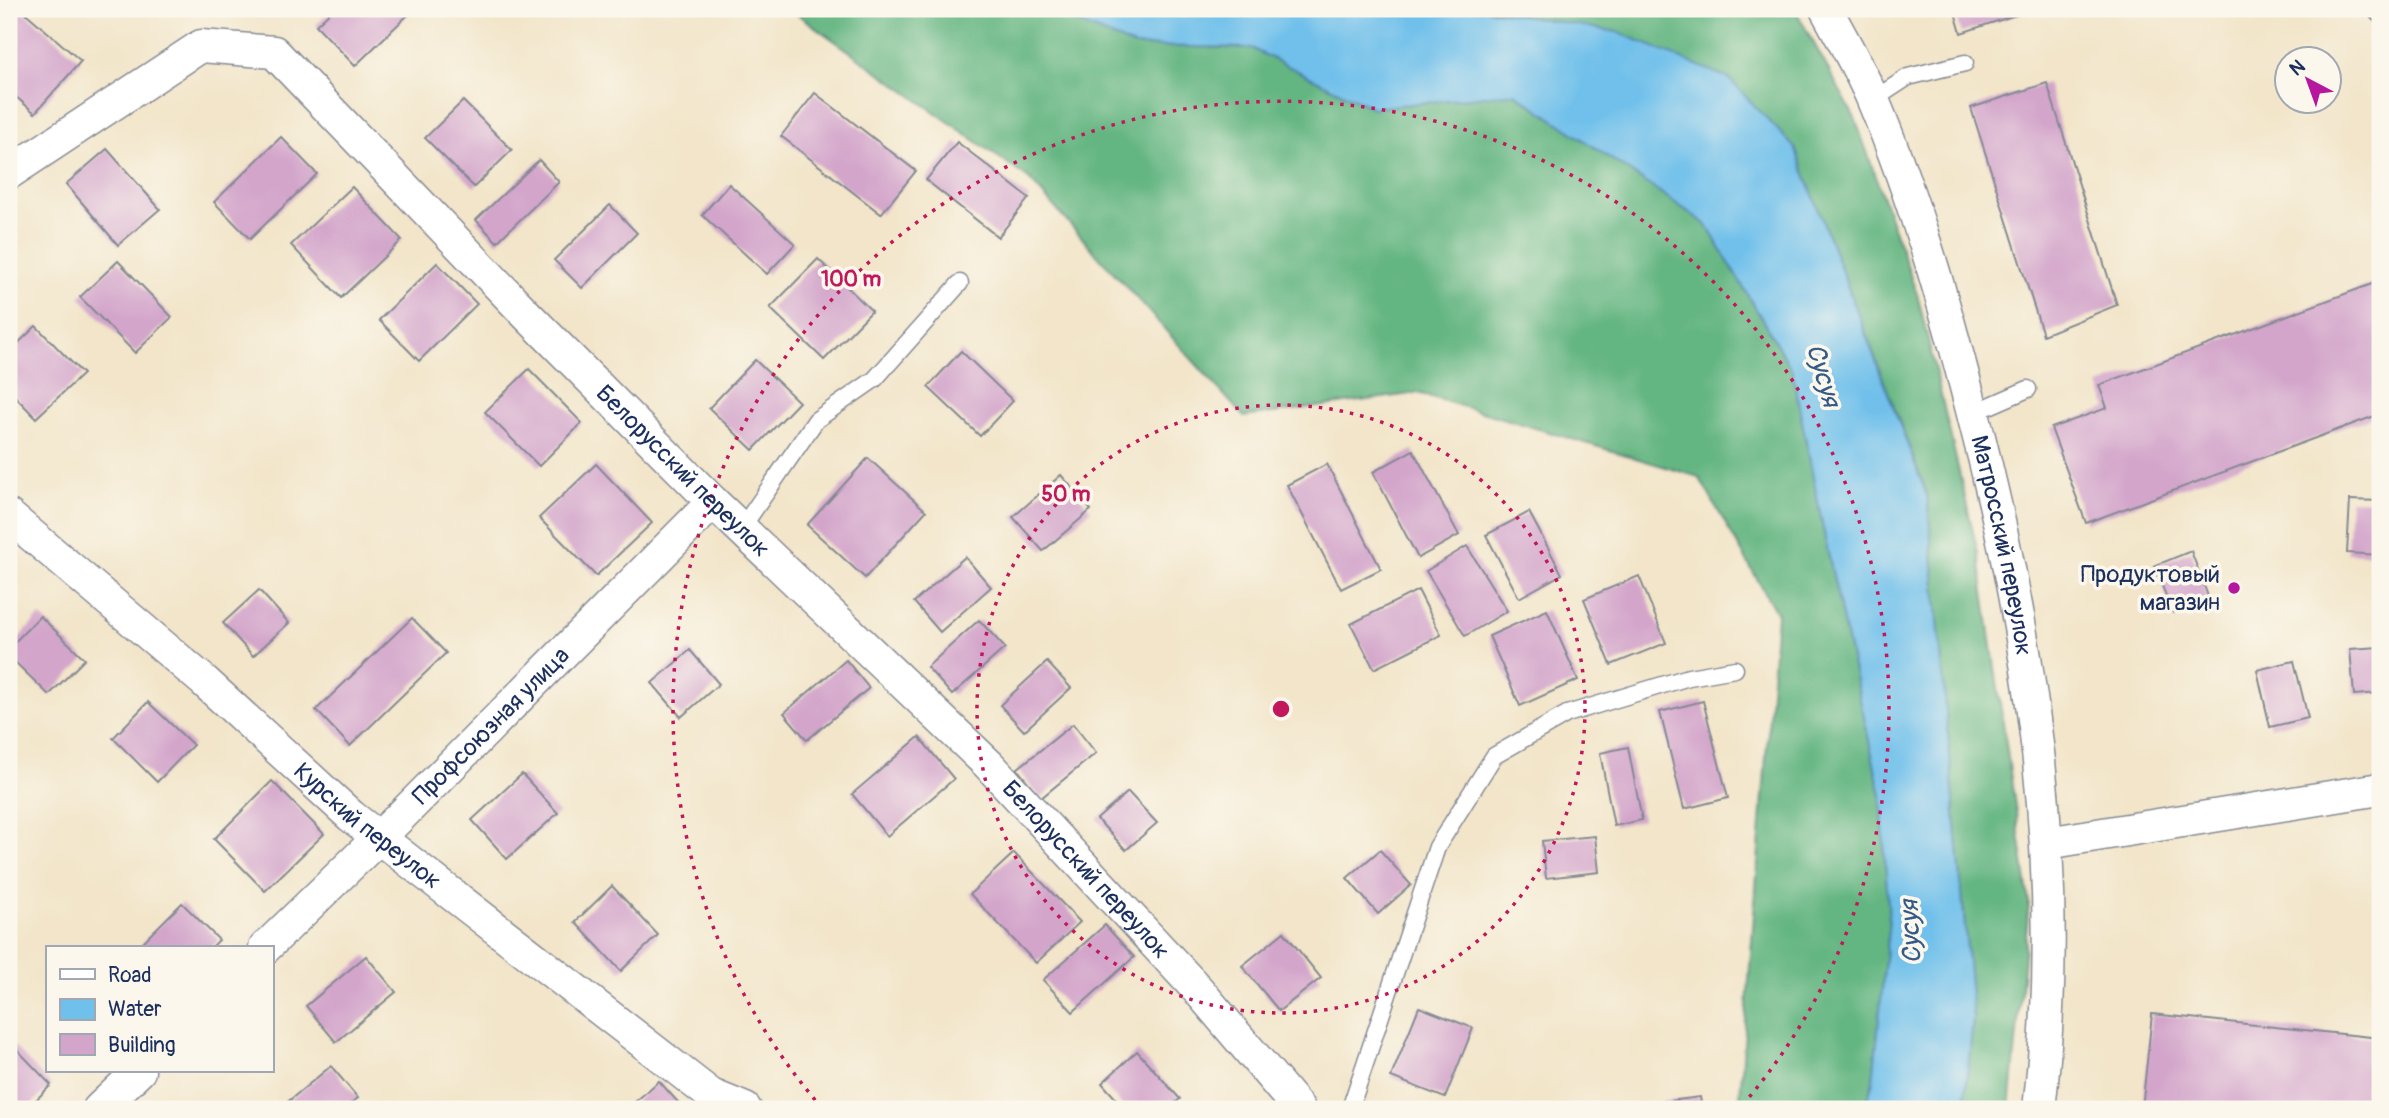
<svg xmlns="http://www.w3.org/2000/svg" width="2389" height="1118" viewBox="0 0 2389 1118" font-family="Pangolin,sans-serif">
<rect width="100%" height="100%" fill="#fbf7ec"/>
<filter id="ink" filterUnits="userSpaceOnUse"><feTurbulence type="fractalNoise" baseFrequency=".0143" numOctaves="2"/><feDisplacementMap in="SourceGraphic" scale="14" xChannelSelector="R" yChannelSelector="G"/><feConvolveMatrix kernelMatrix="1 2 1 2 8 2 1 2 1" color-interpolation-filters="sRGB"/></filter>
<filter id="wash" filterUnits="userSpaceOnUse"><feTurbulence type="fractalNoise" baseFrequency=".00686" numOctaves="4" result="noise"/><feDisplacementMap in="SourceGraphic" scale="28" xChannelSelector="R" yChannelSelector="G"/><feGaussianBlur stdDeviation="1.57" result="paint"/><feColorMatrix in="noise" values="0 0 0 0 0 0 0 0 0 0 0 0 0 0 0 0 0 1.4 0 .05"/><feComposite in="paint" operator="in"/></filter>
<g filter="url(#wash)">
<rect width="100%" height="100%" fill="#f2e5c9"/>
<g fill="#63b581" stroke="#3f7270" stroke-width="2">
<path d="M790 9H1045L1135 46 1251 48 1373 108 1515 93 1706 224 1792 370 1827 548 1881 795 1889 920 1873 1081 1865 1109H1739L1777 614 1699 477 1418 393 1244 417 1029 179Z"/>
<path d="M1486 9H1795L1855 118 1918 297 1979 557 2029 902 2010 1109H1964L1973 1019 1927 494 1795 148Z"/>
</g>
<path fill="#6fc0eb" stroke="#4578a4" stroke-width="2" d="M1045 9H1486L1617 32 1728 78 1795 148 1927 496 1973 1019 1964 1109H1865L1873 1081 1889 920 1881 795 1827 548 1792 370 1706 224 1515 93 1373 108 1251 48 1135 46Z"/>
<g id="blocks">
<g fill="#d3a5cb">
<path d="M9 9H21L81 61 35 113 9 91Z"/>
<path d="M333 9H414L355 66 316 25Z"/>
<path d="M1954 9H2034L1961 33Z"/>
<path d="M2362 9H2380V27Z"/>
<path d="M2047 83 2117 305 2043 335 1971 108Z"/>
<path d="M815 93 916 171 881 214 781 136Z"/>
<path d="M463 101 512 150 474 187 425 138Z"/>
<path d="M281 137 317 174 250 239 214 202Z"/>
<path d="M957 142 1029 198 998 237 926 180Z"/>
<path d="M107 149 160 209 118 245 66 184Z"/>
<path d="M539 160 559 182 497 242 476 220Z"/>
<path d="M729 184 795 244 767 274 702 215Z"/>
<path d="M352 187 402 240 341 298 291 245Z"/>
<path d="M610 205 637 233 582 288 554 260Z"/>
<path d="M818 259 872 311 824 360 770 308Z"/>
<path d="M118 261 172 317 135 353 80 297Z"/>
<path d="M437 263 477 304 419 361 379 320Z"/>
<path d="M2380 281V414L2086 523 2051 428 2107 408 2099 385Z"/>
<path d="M36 326 83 374 36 418 9 390V352Z"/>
<path d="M961 351 1013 401 980 436 928 387Z"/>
<path d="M755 360 799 402 753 450 709 408Z"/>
<path d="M529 369 582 423 539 466 485 412Z"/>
<path d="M1413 450 1459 535 1418 558 1373 472Z"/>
<path d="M868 458 926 511 865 578 807 525Z"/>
<path d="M596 464 652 523 596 576 539 518Z"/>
<path d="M1327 464 1381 569 1341 589 1287 485Z"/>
<path d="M1061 475 1091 510 1043 551 1013 517Z"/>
<path d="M2350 500 2380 501V555L2347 553Z"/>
<path d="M1529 512 1562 574 1519 598 1486 535Z"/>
<path d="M1467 546 1507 611 1465 636 1426 571Z"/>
<path d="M2191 551 2209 599 2173 613 2154 566Z"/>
<path d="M965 557 991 587 940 632 914 602Z"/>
<path d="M1639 576 1666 643 1611 665 1584 599Z"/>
<path d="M259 590 289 623 253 656 223 623Z"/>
<path d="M1418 590 1441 635 1374 669 1351 624Z"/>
<path d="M1547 610 1578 680 1520 706 1489 636Z"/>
<path d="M40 616 85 659 49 695 9 656V648Z"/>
<path d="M412 618 446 653 350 746 316 710Z"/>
<path d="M979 620 1005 648 952 695 927 667Z"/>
<path d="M2380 647V693L2354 695 2350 649Z"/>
<path d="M690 650 719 684 681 717 652 683Z"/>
<path d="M846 660 869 688 807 740 784 713Z"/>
<path d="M2294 661 2308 718 2270 727 2257 670Z"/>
<path d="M1047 662 1071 688 1024 731 1000 705Z"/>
<path d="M1703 701 1728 798 1684 809 1660 712Z"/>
<path d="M148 702 193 745 157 782 113 738Z"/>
<path d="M1073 724 1096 753 1041 798 1017 769Z"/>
<path d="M919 737 954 779 887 836 852 794Z"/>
<path d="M1628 747 1642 820 1614 826 1600 753Z"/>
<path d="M522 774 558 813 507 859 472 820Z"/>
<path d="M272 781 324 834 265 891 214 839Z"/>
<path d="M1128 792 1157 823 1126 850 1097 819Z"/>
<path d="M1595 836 1599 872 1546 878 1542 841Z"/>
<path d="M1380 850 1411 885 1378 914 1347 878Z"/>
<path d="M1014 853 1080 922 1036 963 970 894Z"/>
<path d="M612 886 658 935 621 971 575 922Z"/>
<path d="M182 903 219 940 211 948H147L142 943Z"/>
<path d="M1105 925 1134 957 1073 1012 1043 980Z"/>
<path d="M1284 932 1321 978 1279 1011 1242 966Z"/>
<path d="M366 956 396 992 336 1042 306 1006Z"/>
<path d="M1419 1007 1473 1028 1445 1098 1391 1077Z"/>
<path d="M2152 1014 2380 1038V1109H2142Z"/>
<path d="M9 1041 51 1085 27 1109H9Z"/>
<path d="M1137 1051 1180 1099 1168 1109H1125L1102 1083Z"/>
<path d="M331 1066 358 1098 344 1109H279Z"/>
<path d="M659 1081 684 1109H627Z"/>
<path d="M1700 1097 1702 1109H1638V1105Z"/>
</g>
</g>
</g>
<g filter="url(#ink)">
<use href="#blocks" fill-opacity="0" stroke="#868a94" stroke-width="2"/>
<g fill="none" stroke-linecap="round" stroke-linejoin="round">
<defs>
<g id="service">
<path d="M1873 100 1908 77 1965 63"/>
<path d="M1973 413 2028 389"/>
<path d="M741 529 816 420 875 379 960 283"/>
<path d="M1350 1109 1437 847 1494 756 1567 714 1689 677 1735 669"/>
</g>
<g id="minor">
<path id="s1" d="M1826 9C1842 39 1860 69 1873 100 1915 200 1945 305 1972 410 2032 638 2067 873 2039 1109"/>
<path id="s2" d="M9 173 201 46 274 52 527 315 713 502 989 765 1199 991 1299 1109"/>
<path id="s3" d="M9 516 204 681 351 816 711 1095 745 1109"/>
<path d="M2047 843 2380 789"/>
<path id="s4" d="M265 948 398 819 713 502"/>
<path d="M99 1109 139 1071"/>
</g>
</defs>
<use href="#service" stroke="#868a94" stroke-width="19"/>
<use href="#minor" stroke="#868a94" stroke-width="35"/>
<use href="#service" stroke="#fff" stroke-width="16"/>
<use href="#minor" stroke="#fff" stroke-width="32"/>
</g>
</g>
<g fill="none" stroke="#c2185b" stroke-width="3.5" stroke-dasharray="3.5 7">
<circle cx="1281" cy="709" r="304"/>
<path d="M822 1108A608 608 0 1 1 1740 1108"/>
</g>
<circle fill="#b5179e" stroke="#fbf7ec" stroke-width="2.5" cx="2234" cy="588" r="7"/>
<g text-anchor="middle" stroke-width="7" stroke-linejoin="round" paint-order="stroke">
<g font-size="24" fill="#1b2f5e" stroke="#fbf7ec">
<text dy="8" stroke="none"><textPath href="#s2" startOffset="889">Белорусский переулок</textPath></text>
<text dy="8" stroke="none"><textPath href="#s1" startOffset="567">Матросский переулок</textPath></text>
<text dy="8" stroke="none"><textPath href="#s4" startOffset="317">Профсоюзная улица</textPath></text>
<text dy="8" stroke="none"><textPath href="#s3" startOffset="474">Курский переулок</textPath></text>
<text dy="8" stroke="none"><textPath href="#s2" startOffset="1456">Белорусский переулок</textPath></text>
</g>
<g font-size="24" fill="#1b2f5e" stroke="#fbf7ec" text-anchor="end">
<text x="2220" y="582">Продуктовый<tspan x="2220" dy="28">магазин</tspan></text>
</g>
<g font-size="26" font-style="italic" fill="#345a88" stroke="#fbf7ec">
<text transform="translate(1824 375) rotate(74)" y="9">Сусуя</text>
<text transform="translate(1910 932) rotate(-93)" y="9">Сусуя</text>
</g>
</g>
<circle cx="1281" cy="709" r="10" fill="#c2185b" stroke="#fbf7ec" stroke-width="3.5"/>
<g font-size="21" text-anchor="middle" font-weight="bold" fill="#c2185b" stroke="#fbf7ec" stroke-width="7" stroke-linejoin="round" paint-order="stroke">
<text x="851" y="286">100 m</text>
<text x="1066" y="501">50 m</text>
</g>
<rect width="2389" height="1118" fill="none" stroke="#fbf7ec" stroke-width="35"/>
<rect x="46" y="946" width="228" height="126" fill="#fbf7ec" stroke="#a1a7b3" stroke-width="2"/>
<rect x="60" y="969" width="35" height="10" fill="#ffffff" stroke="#a1a7b3" stroke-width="2"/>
<text x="108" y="982" font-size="21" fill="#1b2f5e">Road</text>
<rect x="60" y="999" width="35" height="21" fill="#6fc0eb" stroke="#a1a7b3" stroke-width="2"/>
<text x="108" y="1016" font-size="21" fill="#1b2f5e">Water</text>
<rect x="60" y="1034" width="35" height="21" fill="#d3a5cb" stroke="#a1a7b3" stroke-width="2"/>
<text x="108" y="1052" font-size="21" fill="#1b2f5e">Building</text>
<g transform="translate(2308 80) rotate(319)"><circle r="33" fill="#fbf7ec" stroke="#a1a7b3" stroke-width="2"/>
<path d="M0-5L12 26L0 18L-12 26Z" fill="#b5179e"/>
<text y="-10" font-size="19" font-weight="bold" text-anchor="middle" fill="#1b2f5e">N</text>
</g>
</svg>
